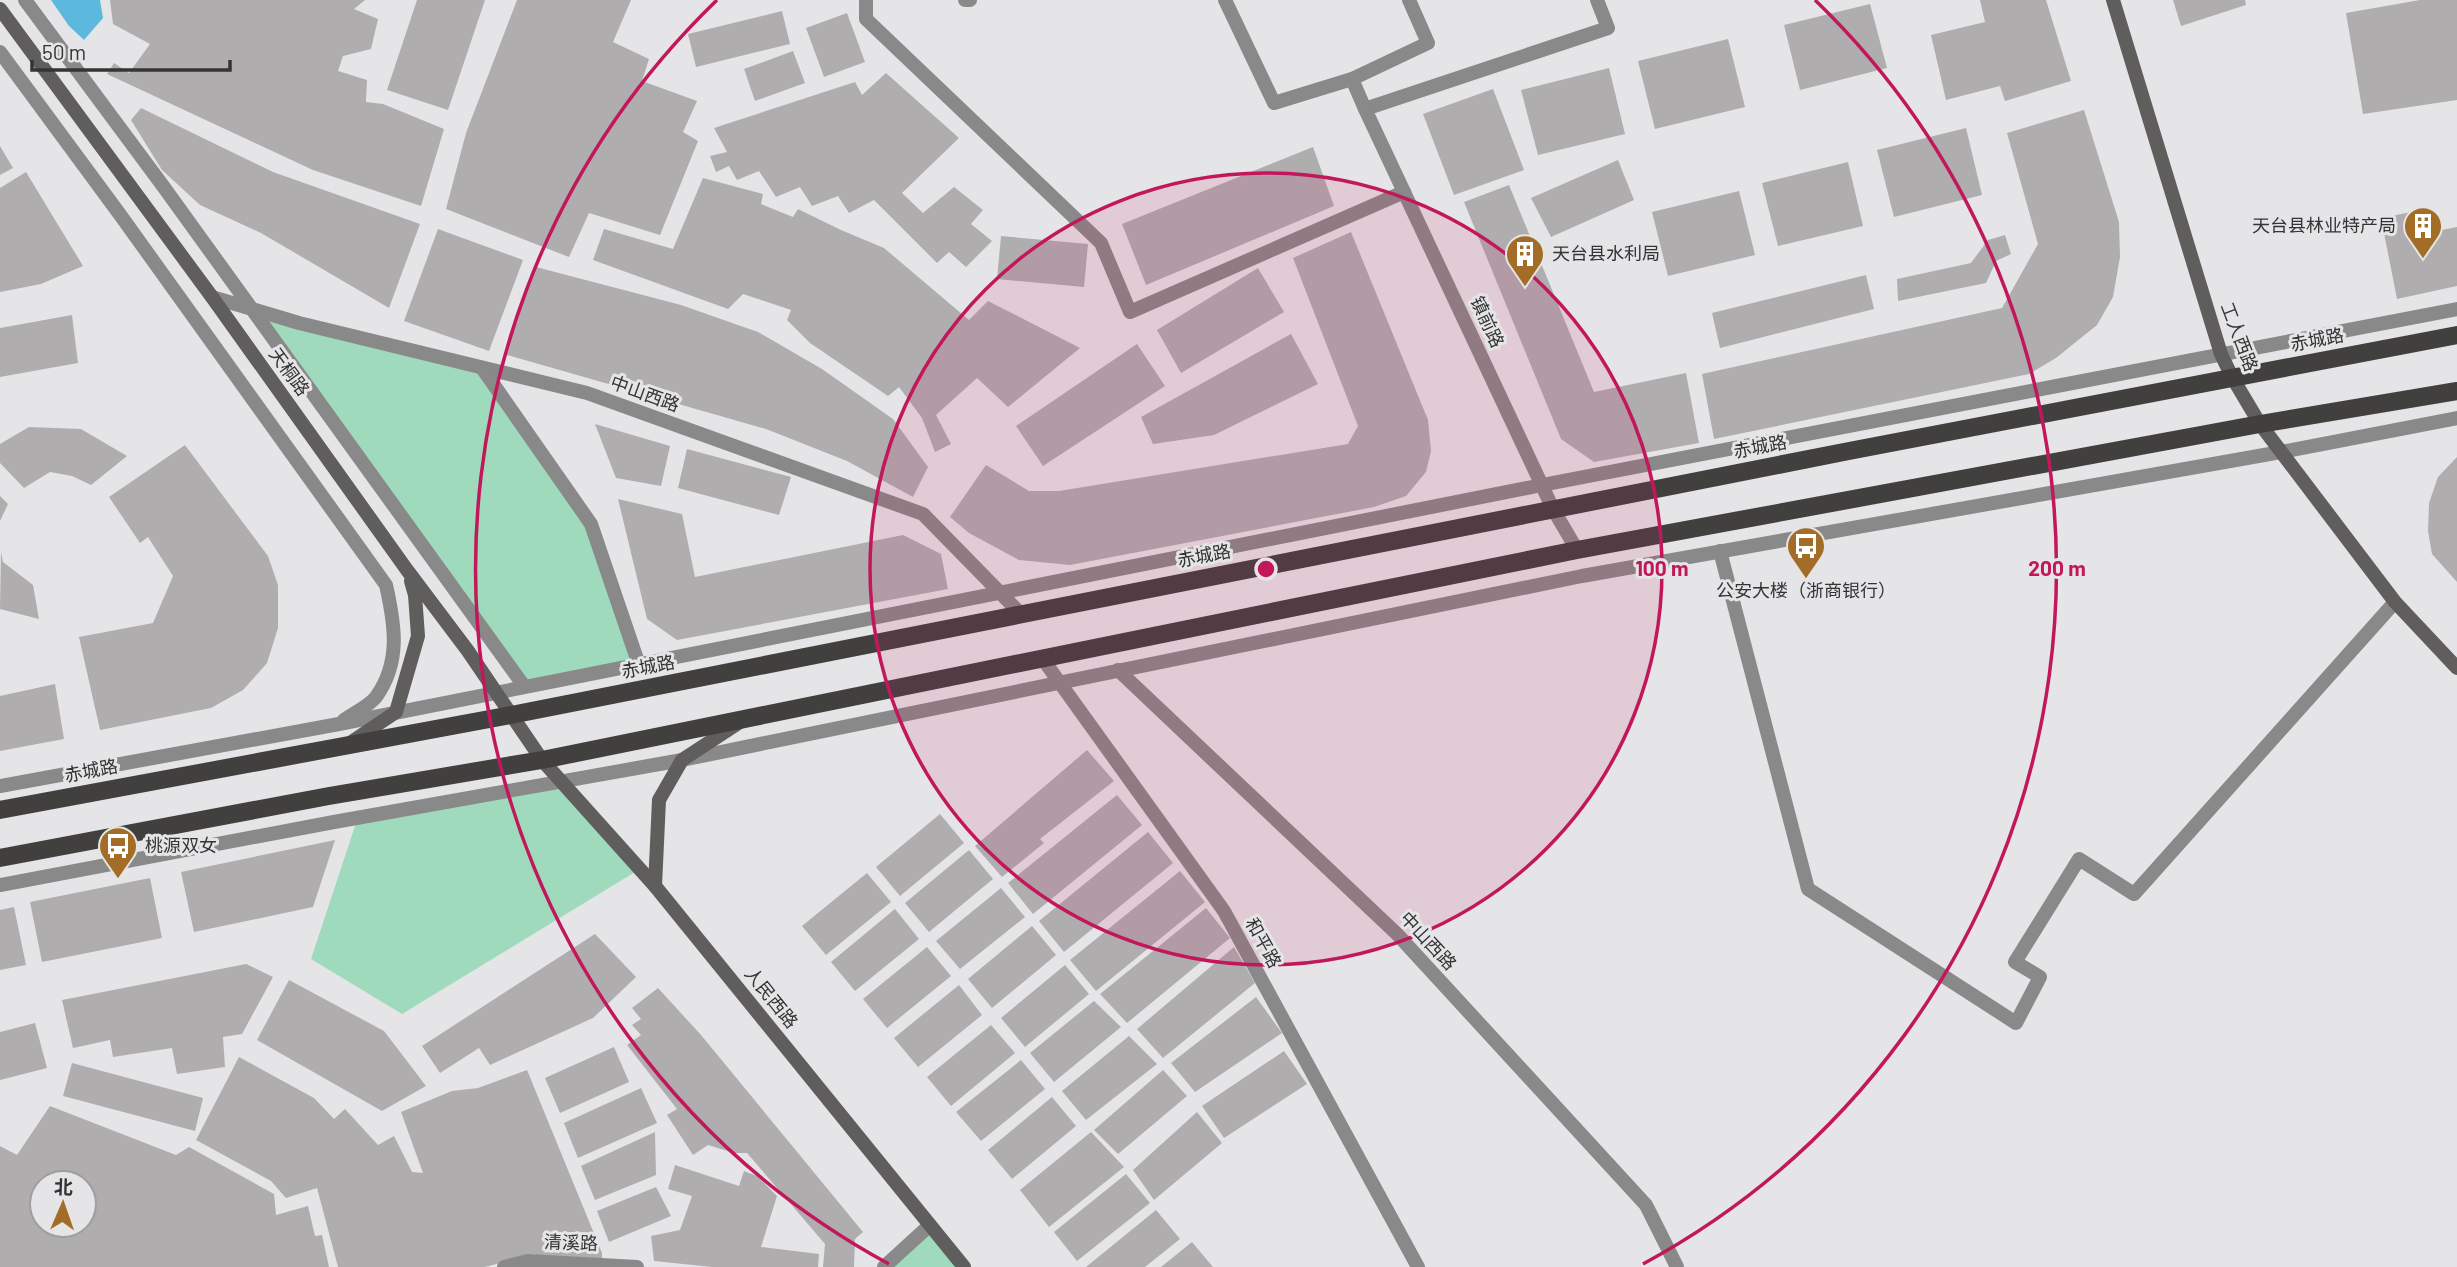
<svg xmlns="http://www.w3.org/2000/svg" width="2457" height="1267" viewBox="0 0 2457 1267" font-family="Barlow,'Noto Sans SC',sans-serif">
<rect width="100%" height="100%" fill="#e5e5e7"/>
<g fill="#a0dabd">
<path d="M252 310 482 368 591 524 639 665 524 686Z"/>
<path d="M562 783 640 869 402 1014 311 959 358 817Z"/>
<path d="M930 1225 964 1267H884Z"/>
</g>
<path fill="#5db8dd" d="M51 0H100L103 18 84 40 69 26Z"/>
<g fill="#b0adaf" fill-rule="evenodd">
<path d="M110 0H365L354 9 378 19 371 49 343 56 338 71 367 80 366 102 383 104 444 129 421 206 313 170 107 74 114 63 129 73 150 44 113 24Z"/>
<path d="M417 0H485L448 110 387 90Z"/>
<path d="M517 0H631L613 42 649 59 642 81 697 101 683 132 698 141 660 235 589 213 569 257 446 209 466 133Z"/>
<path d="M1980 0H2046L2071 81 2005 101 2000 86 1946 100 1931 35 1985 22Z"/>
<path d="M2173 0H2245L2246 5 2181 26Z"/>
<path d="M2420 0H2457V100L2363 114 2346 13Z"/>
<path d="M1870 4 1887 68 1800 90 1784 25Z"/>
<path d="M782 11 790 44 696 67 688 34Z"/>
<path d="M847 13 865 62 824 77 806 28Z"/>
<path d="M1728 39 1745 107 1655 129 1638 61Z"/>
<path d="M793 51 805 83 755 101 744 69Z"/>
<path d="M1609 68 1625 134 1538 155 1521 90Z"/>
<path d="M886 73 959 138 902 193 923 213 954 187 983 210 971 224 992 241 966 267 949 252 937 263 874 200 849 213 838 196 812 206 800 187 776 197 759 171 737 180 729 166 716 172 710 156 727 152 714 128 855 82 862 95Z"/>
<path d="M1493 89 1524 170 1454 195 1423 114Z"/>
<path d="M141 108 273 172 420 224 389 308 261 233 200 205 162 170 131 120Z"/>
<path d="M2084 110 2119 222 2120 257 2113 297 2097 325 2056 358 2029 374 1714 439 1702 374 2002 308 2038 244 2007 133Z"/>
<path d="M1966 128 1982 195 1894 217 1877 150Z"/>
<path d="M0 146 13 168 0 175Z"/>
<path d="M1313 147 1334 206 1146 285 1122 224Z"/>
<path d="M1618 160 1634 200 1551 237 1531 198Z"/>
<path d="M1848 162 1863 226 1778 246 1762 183Z"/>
<path d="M26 172 83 266 41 284 0 292V188Z"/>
<path d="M703 178 763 194 761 204 793 217 798 209 841 230 884 248 969 320 988 301 1080 348 1008 407 977 378 936 415 951 444 935 452 922 418 899 387 888 396 810 343 787 320 791 310 743 294 728 309 593 260 604 229 673 249Z"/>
<path d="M1509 185 1594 392 1686 373 1699 443 1594 462 1561 439 1464 202Z"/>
<path d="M1739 191 1755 255 1668 276 1652 212Z"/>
<path d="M2421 210 2426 233 2457 227V286L2397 299 2381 218Z"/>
<path d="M438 229 523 260 489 351 404 321Z"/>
<path d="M1351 232 1428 420 1431 451 1426 472 1406 496 1374 507 1070 565 1019 560 969 533 950 517 986 465 1029 491H1059L1348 444 1358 426 1293 258Z"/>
<path d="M2005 235 2011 254 1996 261 1986 283 1898 301 1897 279 1971 263 1988 240Z"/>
<path d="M1001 236 1088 244 1084 287 997 279Z"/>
<path d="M536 267 681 305 758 332 822 369 893 419 928 467 913 497 847 461 766 429 504 354Z"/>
<path d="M1258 268 1284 312 1181 373 1157 330Z"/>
<path d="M1866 275 1874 309 1720 348 1712 313Z"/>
<path d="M72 315 78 363 0 377V328Z"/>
<path d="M1291 334 1318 384 1214 435 1153 444 1141 417Z"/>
<path d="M1137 344 1165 386 1043 466 1016 426Z"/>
<path d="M595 424 670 446 661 486 616 478Z"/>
<path d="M29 427 81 429 127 456 91 485 72 476 50 472 24 488 0 463V444Z"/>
<path d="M185 445 268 556 278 585V628L267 663 243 690 211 708 100 730 79 637 153 623 173 576 148 537 140 543 109 497Z"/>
<path d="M687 449 791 477 779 515 678 488Z"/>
<path d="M2457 457V582L2432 554 2428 531 2429 503 2438 477Z"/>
<path d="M0 496 8 504 0 521Z"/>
<path d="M618 499 682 514 695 577 903 535 941 554 948 589 677 640 647 619Z"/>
<path d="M1 552 3 562 33 585 39 619 0 609Z"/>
<path d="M55 684 64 739 0 751V696Z"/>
<path d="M1087 750 1114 781 1040 839 1044 843 1002 877 975 846Z"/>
<path d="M1117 795 1142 825 1033 914 1008 883Z"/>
<path d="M940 814 964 843 900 896 876 867Z"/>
<path d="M1148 832 1173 863 1064 952 1039 921Z"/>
<path d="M335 840 313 907 194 932 181 872Z"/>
<path d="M969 850 993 879 929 932 905 903Z"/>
<path d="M1180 871 1205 902 1096 991 1070 960Z"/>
<path d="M867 873 891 902 826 955 802 926Z"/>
<path d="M150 878 162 938 42 962 30 902Z"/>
<path d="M1001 888 1025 917 960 969 936 941Z"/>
<path d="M14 907 26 965 0 970V910Z"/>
<path d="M1206 908 1230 938 1127 1023 1100 994Z"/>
<path d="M895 909 919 939 855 991 831 962Z"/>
<path d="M1032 926 1056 955 992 1008 968 979Z"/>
<path d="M595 934 636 977 593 1018 490 1065 479 1048 440 1073 422 1046Z"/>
<path d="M927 947 951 976 887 1028 863 999Z"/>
<path d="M1234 947 1255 983 1163 1058 1137 1029Z"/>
<path d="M246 964 273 977 242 1034 223 1037 225 1067 177 1074 172 1048 113 1057 110 1040 73 1048 62 1000Z"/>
<path d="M1065 965 1089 994 1025 1047 1001 1018Z"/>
<path d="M289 980 384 1031 426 1086 382 1111 257 1040Z"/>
<path d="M959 985 982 1015 918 1067 894 1038Z"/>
<path d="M658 988 701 1035 863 1232 855 1239 854 1267H823L825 1244 747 1153H734L708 1145 693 1155 667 1115 677 1109 627 1045 641 1035 632 1025 641 1019 632 1008Z"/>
<path d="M1256 997 1282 1033 1195 1092 1171 1063Z"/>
<path d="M1094 1001 1121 1027 1054 1082 1030 1053Z"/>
<path d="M35 1023 47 1068 0 1080V1032Z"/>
<path d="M991 1025 1015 1053 951 1106 927 1077Z"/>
<path d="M1129 1036 1157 1064 1086 1120 1062 1091Z"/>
<path d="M614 1047 629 1082 560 1113 545 1078Z"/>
<path d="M1284 1051 1307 1084 1224 1138 1202 1106Z"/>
<path d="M239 1057 314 1098 334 1119 345 1109 378 1145 394 1136 412 1172 423 1173 401 1112 452 1091 478 1088 527 1070 602 1253V1267H538L535 1254 485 1267H338L317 1188 286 1198 271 1181 196 1140Z"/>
<path d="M1021 1060 1045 1089 981 1141 956 1112Z"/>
<path d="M72 1063 203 1098 195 1131 63 1096Z"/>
<path d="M1163 1070 1187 1096 1118 1154 1094 1130Z"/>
<path d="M641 1088 657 1123 578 1158 564 1123Z"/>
<path d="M1052 1097 1076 1126 1012 1179 988 1150Z"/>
<path d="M50 1106 176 1155 189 1147 274 1194 276 1215 308 1206 315 1236 322 1235 329 1267H0V1146L17 1155ZM42 1183H84V1225H42Z"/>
<path d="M1197 1112 1222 1143 1154 1200 1133 1170Z"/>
<path d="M655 1132 656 1175 595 1200 581 1166Z"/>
<path d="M1091 1132 1124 1167 1049 1227 1020 1190Z"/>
<path d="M675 1165 739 1186 744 1171 757 1176 777 1196 761 1247 819 1254 818 1267H712L654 1261 651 1236 680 1230 692 1196 668 1189Z"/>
<path d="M1126 1174 1150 1203 1077 1261 1054 1232Z"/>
<path d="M656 1187 671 1216 609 1242 597 1211Z"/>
<path d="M1156 1210 1180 1239 1145 1267H1086Z"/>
<path d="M1192 1242 1213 1267H1161Z"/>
</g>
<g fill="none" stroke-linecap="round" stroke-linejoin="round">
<g stroke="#8a8989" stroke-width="14">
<path d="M25 0 163 186 524 686"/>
<path d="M866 0V19L1101 243 1130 312 1404 192"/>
<path d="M965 0H970"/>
<path d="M1225 0 1274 103 1352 79"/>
<path d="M1409 0 1428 43 1352 79 1365 109 1608 28 1597 0"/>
<path d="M0 52 121 216 386 585C395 625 401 662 376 697 369 706 354 713 344 720"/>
<path d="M1042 658 1224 911 1418 1267"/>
<path d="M0 786 339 724 1542 485 2457 309"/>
<path d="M0 885 334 822 682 760 1582 576 2281 452 2457 418"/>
<path d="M884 1267 930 1225"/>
</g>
<g stroke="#8a8989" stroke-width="14">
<path d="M1720 551 1808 889 2016 1023 2040 977 2015 962 2079 859 2134 894 2395 602"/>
<path d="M1118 670 1397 934 1646 1205 1677 1267"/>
<path d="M504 1267 528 1261 637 1267"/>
</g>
<g stroke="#8a8989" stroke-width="14">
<path d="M1365 109 1553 509 1577 550"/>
<path d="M212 297 299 323 587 393 923 514 1021 614"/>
<path d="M482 368 591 524 639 665"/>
</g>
<g stroke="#5f5e5d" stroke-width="14">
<path d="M2113 0 2221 354 2232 377 2260 424 2395 602 2457 668"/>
<path d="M0 9 212 297 407 570 468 651 542 760 655 886 964 1267"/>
<path d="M350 743 396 712 418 636 415 595 411 581"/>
<path d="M655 886 659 800 682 760 740 722"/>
</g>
<g stroke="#42403f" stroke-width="18">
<path d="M0 810 511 715 1849 451 2457 335"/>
<path d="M0 858 329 796 542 760 1577 550 2260 424 2457 391"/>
</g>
</g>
<circle cx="1266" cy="569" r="396" fill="#c2185b" fill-opacity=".12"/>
<g fill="none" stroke="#c2185b" stroke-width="3.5">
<circle cx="1266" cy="569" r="396"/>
<path d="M889 1264A791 791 0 0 1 717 0M1815 0A791 791 0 0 1 1643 1264"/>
</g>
<defs>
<symbol id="building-pin" viewBox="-11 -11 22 30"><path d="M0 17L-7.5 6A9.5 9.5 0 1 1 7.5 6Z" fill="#a36d27" stroke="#e5e5e7"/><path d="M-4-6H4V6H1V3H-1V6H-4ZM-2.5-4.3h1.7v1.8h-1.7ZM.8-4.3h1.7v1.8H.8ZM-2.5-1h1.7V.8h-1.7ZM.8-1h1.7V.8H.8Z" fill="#fff"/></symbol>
<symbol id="bus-pin" viewBox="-11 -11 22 30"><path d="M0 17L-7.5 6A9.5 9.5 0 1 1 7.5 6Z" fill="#a36d27" stroke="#e5e5e7"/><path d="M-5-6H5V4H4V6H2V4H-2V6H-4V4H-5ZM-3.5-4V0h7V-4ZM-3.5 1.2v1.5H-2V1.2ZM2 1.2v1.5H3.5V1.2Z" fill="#fff"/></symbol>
</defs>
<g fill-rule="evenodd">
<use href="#building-pin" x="2401" y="204" width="44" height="60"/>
<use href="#building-pin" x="1503" y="232" width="44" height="60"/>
<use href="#bus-pin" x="1784" y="524" width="44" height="60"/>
<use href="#bus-pin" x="96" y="824" width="44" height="60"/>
</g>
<g text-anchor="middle" stroke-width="6" stroke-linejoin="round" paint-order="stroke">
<g font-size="18" fill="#343434" stroke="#e5e5e7" text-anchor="start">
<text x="2396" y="232" text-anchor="end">天台县林业特产局</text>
<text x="1552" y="260">天台县水利局</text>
<text x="1806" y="597" text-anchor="middle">公安大楼（浙商银行）</text>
<text x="145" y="852">桃源双女</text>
</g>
<g font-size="18" fill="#343434" stroke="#e5e5e7">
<text transform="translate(1487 322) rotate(65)" y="6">镇前路</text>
<text transform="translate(2239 337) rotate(69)" y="6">工人西路</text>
<text transform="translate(2317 340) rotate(-11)" y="6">赤城路</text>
<text transform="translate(289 372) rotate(54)" y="6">天桐路</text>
<text transform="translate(645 394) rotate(20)" y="6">中山西路</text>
<text transform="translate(1760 447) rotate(-11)" y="6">赤城路</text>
<text transform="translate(1204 556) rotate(-11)" y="6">赤城路</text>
<text transform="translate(648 667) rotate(-11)" y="6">赤城路</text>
<text transform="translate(91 771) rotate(-11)" y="6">赤城路</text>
<text transform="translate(1428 941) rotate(47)" y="6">中山西路</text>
<text transform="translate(1263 943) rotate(61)" y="6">和平路</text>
<text transform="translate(771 998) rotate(51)" y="6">人民西路</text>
<text transform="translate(571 1243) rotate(2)" y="6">清溪路</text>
</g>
</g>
<circle cx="1266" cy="569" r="10" fill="#c2185b" stroke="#e5e5e7" stroke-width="3.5"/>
<g font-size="21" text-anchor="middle" font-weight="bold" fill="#c2185b" stroke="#e5e5e7" stroke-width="6" stroke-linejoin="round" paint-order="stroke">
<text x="1662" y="576">100 m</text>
<text x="2057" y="576">200 m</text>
</g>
<g transform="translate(63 1204) rotate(2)"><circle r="33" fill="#e5e5e7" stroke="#9e9e9f" stroke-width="2"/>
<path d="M0-5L12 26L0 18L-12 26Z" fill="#a36d27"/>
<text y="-10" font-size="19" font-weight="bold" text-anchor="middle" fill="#343434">北</text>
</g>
<path d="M32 60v10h198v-10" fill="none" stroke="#343434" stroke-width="3.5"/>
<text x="42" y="60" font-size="21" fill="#343434" stroke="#e5e5e7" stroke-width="5" paint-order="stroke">50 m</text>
</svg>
